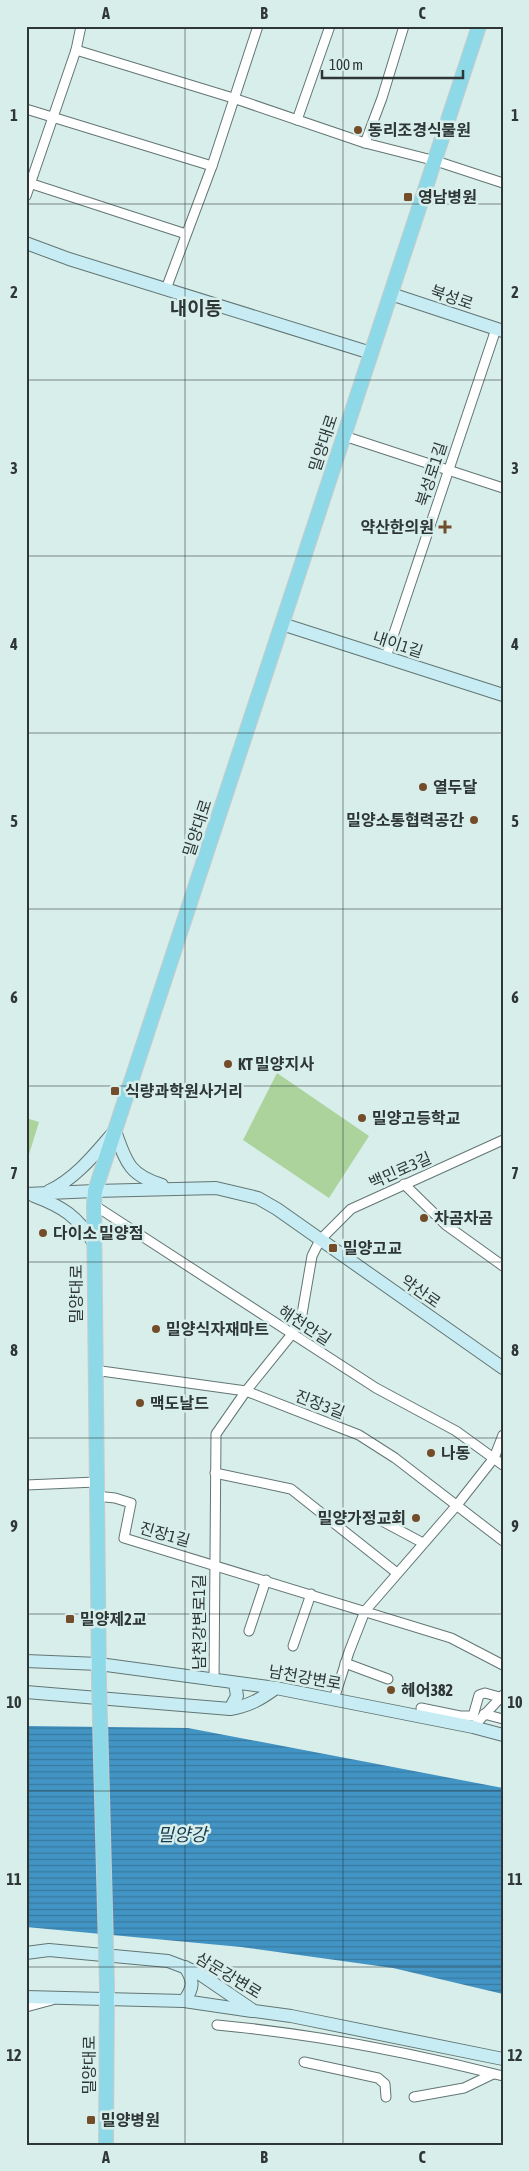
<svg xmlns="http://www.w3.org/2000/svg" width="529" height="2171" viewBox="0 0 529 2171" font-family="'Asap Condensed','Noto Sans KR',sans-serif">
<defs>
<pattern id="water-rules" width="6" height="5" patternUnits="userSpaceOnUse" patternTransform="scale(1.25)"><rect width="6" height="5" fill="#4294c4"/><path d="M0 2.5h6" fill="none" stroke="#387aa0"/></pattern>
</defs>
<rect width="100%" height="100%" fill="#d8eeeb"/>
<g fill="#abd39b">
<path d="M277 1073 369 1136 329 1198 243 1140Z"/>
<path d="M26 1118 39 1122 26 1164Z"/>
</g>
<path fill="url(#water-rules)" d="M26 1726 188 1728 503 1788V1994L393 1968 241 1947 26 1927Z"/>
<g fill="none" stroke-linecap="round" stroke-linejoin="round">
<defs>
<g id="street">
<path d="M404 26 382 98 365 143 436 161 503 183"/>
<path d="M76 50 233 98 365 143"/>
<path d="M26 109 212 166 166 289"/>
<path d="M297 120 330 26"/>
<path d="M212 166 258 26"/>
<path d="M26 182 186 234"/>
<path d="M26 196 76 50 81 26"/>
<path d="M344 436 503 488"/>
<path d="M386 657 496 329"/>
<path d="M404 1184 446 1225 503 1266"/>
<path d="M94 1205 376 1388 456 1431 503 1465"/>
<path d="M94 1370 246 1391 359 1435 395 1458 503 1541"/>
<path d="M215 1473 291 1489 397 1573"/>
<path d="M26 1485 96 1482"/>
<path d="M96 1496 115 1498 131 1503 124 1538 451 1638 503 1665"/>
<path d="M380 1520 423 1543"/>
<path d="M249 1631 266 1580"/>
<path d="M293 1646 311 1594"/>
<path d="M345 1663 388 1679"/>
<path d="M214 1681 216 1434 246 1391 292 1334 302 1314 312 1256 320 1240 351 1209 503 1140"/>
<path d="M334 1699 349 1652 365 1611 457 1505 494 1458 503 1435"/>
<path d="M421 1708 460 1716H473L479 1695 485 1693 503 1698"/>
<path d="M484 1714 503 1719"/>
<path d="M473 1727 503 1695"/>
<path d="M26 2007 52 2000"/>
<path d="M217 2025C313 2034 409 2052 503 2076"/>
<path d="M304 2062 378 2078 385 2084 386 2097"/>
<path d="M414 2097 464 2088 493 2074"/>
</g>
<g id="secondary">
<path d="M26 243 69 259 371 353"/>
<path d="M391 294 503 331"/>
<path d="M282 624 503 695"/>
<path d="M115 1131C126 1162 129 1175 162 1185"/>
<path d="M49 1191C76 1178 94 1155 113 1133"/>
<path d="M26 1194 95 1191 216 1188 258 1198 277 1209 503 1368"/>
<path d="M34 1196C63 1207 77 1216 94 1243"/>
<path d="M26 1661 99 1664 276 1688 473 1727 503 1735"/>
<path d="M26 1692 230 1709C249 1706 261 1699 276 1688"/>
<path d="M230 1709 237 1696 235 1683"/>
<path d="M26 1953 49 1950 168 1961 197 1972 254 2011 291 2016 503 2059"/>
<path d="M26 1997 184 2001 252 2011"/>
<path d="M184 2001C194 1988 194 1980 185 1967"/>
</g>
<g id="primary">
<path d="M99 1682 94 1205 95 1191 479 26"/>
<path d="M106 2145 107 1986"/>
</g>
</defs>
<use href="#street" stroke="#627674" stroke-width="11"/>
<use href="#secondary" stroke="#627674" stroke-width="14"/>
<use href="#primary" stroke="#c9cbcb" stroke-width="16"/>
<use href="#street" stroke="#fff" stroke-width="9"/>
<use href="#secondary" stroke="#c7ecf3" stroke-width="12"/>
<use href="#primary" stroke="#8ed9e7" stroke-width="14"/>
<defs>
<path id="primary-bridge" d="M99 1682 107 1986"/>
</defs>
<use href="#primary-bridge" stroke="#c9cbcb" stroke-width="16" stroke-linecap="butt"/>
<use href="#primary-bridge" stroke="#8ed9e7" stroke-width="14"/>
</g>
<path fill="none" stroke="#2e3736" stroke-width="1" stroke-opacity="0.55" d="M185 26V2145M343 26V2145M26 204H503M26 380H503M26 556H503M26 733H503M26 909H503M26 1086H503M26 1262H503M26 1438H503M26 1614H503M26 1791H503M26 1967H503"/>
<g fill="#734d2a" stroke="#d8eeeb" stroke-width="2">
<circle cx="358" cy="130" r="5"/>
<rect x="403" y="192" width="10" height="10" rx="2.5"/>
<path d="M442.5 519.5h5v5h5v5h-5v5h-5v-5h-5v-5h5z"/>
<circle cx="423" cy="787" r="5"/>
<circle cx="474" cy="820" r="5"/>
<circle cx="228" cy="1064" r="5"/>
<rect x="110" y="1086" width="10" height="10" rx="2.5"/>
<circle cx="362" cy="1118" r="5"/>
<circle cx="424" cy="1218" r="5"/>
<circle cx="43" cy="1233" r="5"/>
<rect x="328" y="1243" width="10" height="10" rx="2.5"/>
<circle cx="156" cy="1329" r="5"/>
<circle cx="140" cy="1403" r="5"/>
<circle cx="431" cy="1453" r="5"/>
<circle cx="416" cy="1518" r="5"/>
<rect x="65" y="1614" width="10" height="10" rx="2.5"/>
<circle cx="391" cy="1690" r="5"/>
<rect x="86" y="2115" width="10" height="10" rx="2.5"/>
</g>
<g text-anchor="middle" stroke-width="5" stroke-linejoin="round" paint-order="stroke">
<g font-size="16" font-weight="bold" fill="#2e3736" stroke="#d8eeeb" text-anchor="start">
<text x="368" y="136">동리조경식물원</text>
<text x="418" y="203">영남병원</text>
<text x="434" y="533" text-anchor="end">약산한의원</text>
<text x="433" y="793">열두달</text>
<text x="464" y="826" text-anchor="end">밀양소통협력공간</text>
<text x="238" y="1070">KT 밀양지사</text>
<text x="125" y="1097">식량과학원사거리</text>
<text x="372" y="1124">밀양고등학교</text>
<text x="434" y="1224">차곰차곰</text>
<text x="53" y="1239">다이소 밀양점</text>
<text x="343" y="1254">밀양고교</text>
<text x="166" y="1335">밀양식자재마트</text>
<text x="150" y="1409">맥도날드</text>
<text x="441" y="1459">나동</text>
<text x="406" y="1524" text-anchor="end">밀양가정교회</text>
<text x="80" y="1625">밀양제2교</text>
<text x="401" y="1696">헤어382</text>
<text x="101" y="2126">밀양병원</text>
</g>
<g font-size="16" fill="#2e3736" stroke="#d8eeeb">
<text transform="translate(452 297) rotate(19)" y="6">북성로</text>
<text transform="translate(323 443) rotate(-72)" y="6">밀양대로</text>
<text transform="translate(431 474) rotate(-72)" y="6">북성로1길</text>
<text transform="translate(398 644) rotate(18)" y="6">내이1길</text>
<text transform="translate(197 828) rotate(-72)" y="6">밀양대로</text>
<text transform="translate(400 1170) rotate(-24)" y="6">백민로3길</text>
<text transform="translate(421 1291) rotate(35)" y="6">약산로</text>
<text transform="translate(76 1294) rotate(-90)" y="6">밀양대로</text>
<text transform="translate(305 1325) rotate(33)" y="6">해천안길</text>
<text transform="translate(320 1404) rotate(21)" y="6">진장3길</text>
<text transform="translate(165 1534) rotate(16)" y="6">진장1길</text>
<text transform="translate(199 1622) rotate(-90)" y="6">남천강변로1길</text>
<text transform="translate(305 1677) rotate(10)" y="6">남천강변로</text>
<text transform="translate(229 1975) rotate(31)" y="6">삼문강변로</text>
<text transform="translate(89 2065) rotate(-90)" y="6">밀양대로</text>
</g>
<g font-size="18" font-style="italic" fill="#14384d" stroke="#d8eeeb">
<text x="182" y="1841">밀양강</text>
</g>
<g font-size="19" font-weight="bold" fill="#2e3736" stroke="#d8eeeb">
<text x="196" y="315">내이동</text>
</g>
</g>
<rect width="529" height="2171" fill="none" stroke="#d8eeeb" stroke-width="55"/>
<path d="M322 70v8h141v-8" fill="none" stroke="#2e3736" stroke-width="2.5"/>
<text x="329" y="70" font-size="15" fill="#2e3736" stroke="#d8eeeb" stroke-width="4" paint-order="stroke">100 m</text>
<rect x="28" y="28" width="474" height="2116" fill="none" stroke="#2e3736" stroke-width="2"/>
<g font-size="16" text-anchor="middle" font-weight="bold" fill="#2e3736">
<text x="106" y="19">A</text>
<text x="264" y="19">B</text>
<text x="422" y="19">C</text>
<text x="14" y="121">1</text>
<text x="515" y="121">1</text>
<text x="14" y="298">2</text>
<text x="515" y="298">2</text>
<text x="14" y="474">3</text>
<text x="515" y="474">3</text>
<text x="14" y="650">4</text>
<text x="515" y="650">4</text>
<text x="14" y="827">5</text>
<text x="515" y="827">5</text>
<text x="14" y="1003">6</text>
<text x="515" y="1003">6</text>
<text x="14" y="1179">7</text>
<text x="515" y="1179">7</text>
<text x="14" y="1356">8</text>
<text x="515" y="1356">8</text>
<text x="14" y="1532">9</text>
<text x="515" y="1532">9</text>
<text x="14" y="1708">10</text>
<text x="515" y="1708">10</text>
<text x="14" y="1885">11</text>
<text x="515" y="1885">11</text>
<text x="14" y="2061">12</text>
<text x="515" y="2061">12</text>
<text x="106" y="2163">A</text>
<text x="264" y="2163">B</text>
<text x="422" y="2163">C</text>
</g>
</svg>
